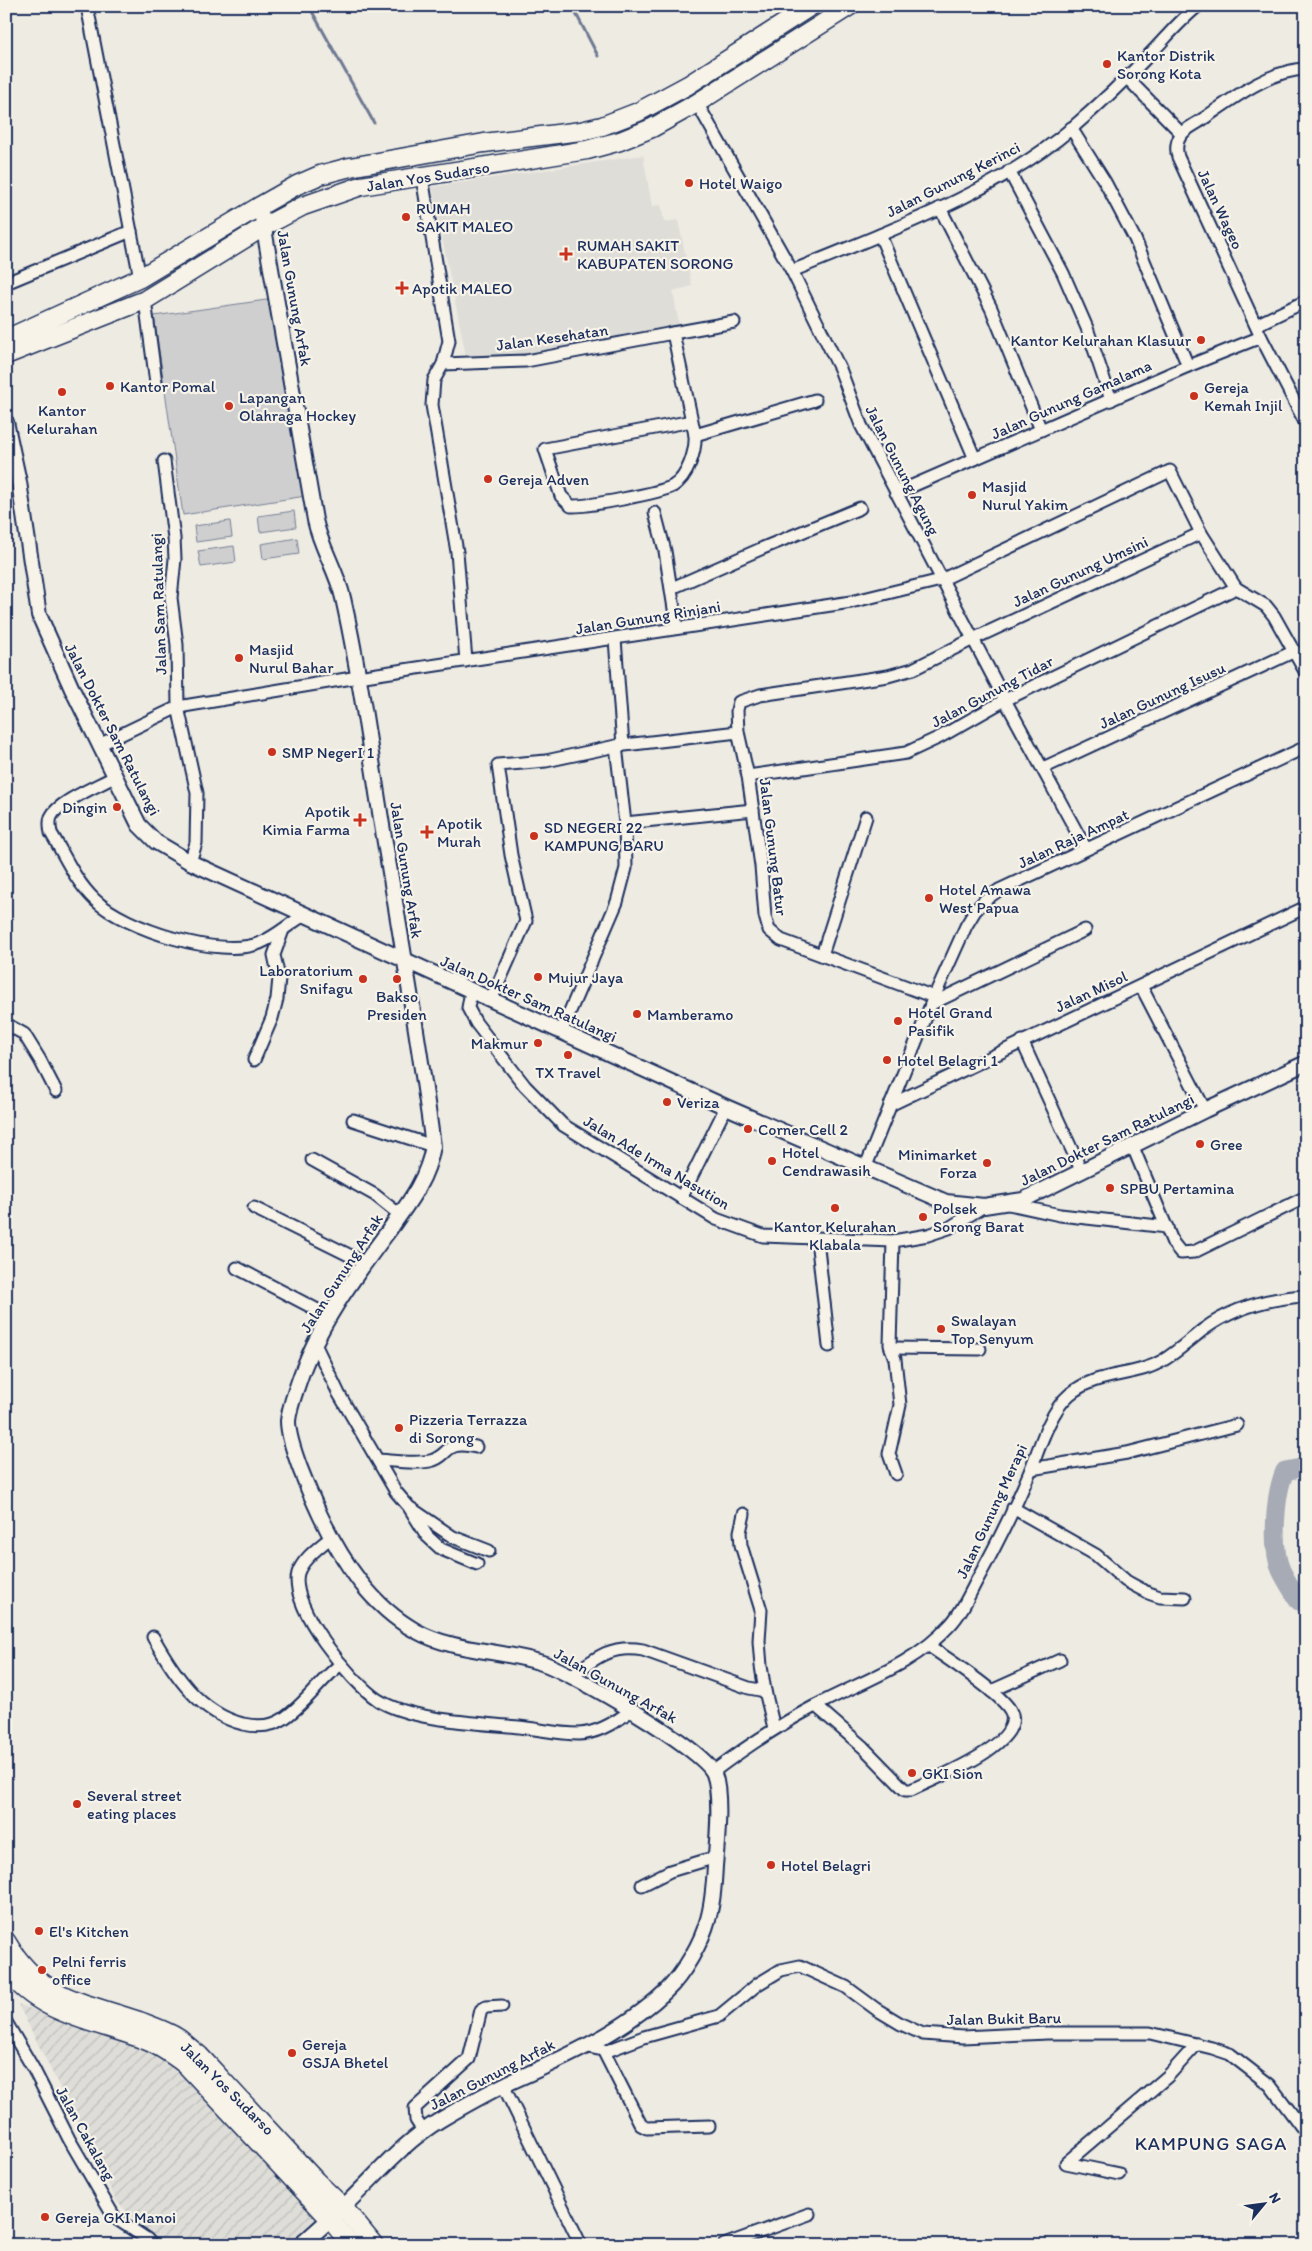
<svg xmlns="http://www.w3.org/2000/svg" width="1312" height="2251" viewBox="0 0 1312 2251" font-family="Itim,sans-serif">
<defs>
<pattern id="industrial-furrows" width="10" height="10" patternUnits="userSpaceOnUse" patternTransform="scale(1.25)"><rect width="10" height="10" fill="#deddd8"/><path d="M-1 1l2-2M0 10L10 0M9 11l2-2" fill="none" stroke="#bebebc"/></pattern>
</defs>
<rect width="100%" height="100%" fill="#eeebe2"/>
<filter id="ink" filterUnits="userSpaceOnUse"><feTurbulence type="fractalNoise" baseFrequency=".02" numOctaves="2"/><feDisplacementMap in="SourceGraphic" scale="10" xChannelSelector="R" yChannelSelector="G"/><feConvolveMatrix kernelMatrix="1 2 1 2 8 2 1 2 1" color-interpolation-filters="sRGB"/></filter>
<g filter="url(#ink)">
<path fill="#deddd8" d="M643 155 652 206 661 205 664 222 678 220 692 286 673 291 680 330 558 351 467 361 432 187Z"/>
<path fill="url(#industrial-furrows)" d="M18 2004 178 2062 324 2215 287 2245H158L154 2237 117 2202Z"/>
<g fill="#cfcfcf" stroke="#757f96">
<path d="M273 299 306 496 183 515 154 316Z"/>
<path d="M294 511 296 527 260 532 258 516Z"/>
<path d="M230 521 232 537 196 542 194 526Z"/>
<path d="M297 538 299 554 263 559 261 544Z"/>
<path d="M234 546 236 562 201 567 198 551Z"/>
</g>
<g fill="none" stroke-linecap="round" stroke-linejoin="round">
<g stroke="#6e7992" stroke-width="3">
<path d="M309 6 374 123"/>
<path d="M572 6 598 56"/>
</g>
<path stroke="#a6abb5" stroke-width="19" d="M1299 1601C1293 1591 1286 1581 1281 1570 1271 1548 1275 1493 1285 1471L1306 1467"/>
<defs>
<g id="minor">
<path d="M87 6 140 278"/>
<path d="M1306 69C1269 70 1232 99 1203 119 1196 124 1185 129 1181 135 1176 142 1176 150 1178 157L1261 337 1306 424"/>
<path d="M1127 78 1182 134"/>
<path d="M697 103 792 271 840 369 861 425 1005 700 1086 849"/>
<path d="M1071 128 1105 182 1135 239 1188 366"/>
<path d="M1009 171 1063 273 1087 328 1111 400"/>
<path d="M422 177 449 341 443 364 434 380 432 405 457 552 466 661"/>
<path d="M940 208 991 308 1041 430"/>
<path d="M880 235 975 459"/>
<path d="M792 271C886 232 994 194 1072 128 1099 105 1125 80 1149 55 1165 39 1180 20 1198 6"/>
<path d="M6 283 131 231"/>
<path d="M145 300 156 383"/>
<path d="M1256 325 1306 301"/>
<path d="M673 333 734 322"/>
<path d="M443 364 526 361 673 333 695 435C696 451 688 477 673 486 660 493 586 507 571 506L561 496 545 449 692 421"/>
<path d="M695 435 815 400"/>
<path d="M164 461 174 538 175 559 171 598 177 645 178 707 197 793 196 843 190 862"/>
<path d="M896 493 1188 366 1261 337"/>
<path d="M655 513 665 551 677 628"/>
<path d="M672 588 763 548 860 508"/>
<path d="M615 639 623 745"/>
<path d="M99 745 178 707 358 677 851 602 941 580 1170 471 1201 533 1236 588 1266 606 1274 616 1306 673"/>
<path d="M1043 768 1295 651"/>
<path d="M748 776 906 753 940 737 1005 700 1236 588"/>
<path d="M114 777C100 785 57 802 51 817 49 822 50 828 51 833 65 856 75 881 95 900 125 929 221 959 260 943 277 936 290 923 306 914"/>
<path d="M625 823 753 810"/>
<path d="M822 955 866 817"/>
<path d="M1141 986 1205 1110"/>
<path d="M471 991 468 1008 476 1023 525 1086 563 1125 716 1219 763 1236 893 1241 928 1235 949 1228 984 1206"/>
<path d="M934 997 781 940 769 930 765 916 761 866 748 776 738 732 737 710 739 702 760 695 888 676 913 669 973 639 1201 533"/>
<path d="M491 1000 526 921 511 855 498 765 546 761 616 746 738 732"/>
<path d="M931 1004 1085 930"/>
<path d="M6 1024 24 1034 40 1060 56 1091"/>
<path d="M561 1032 617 902 626 868 625 823 616 746"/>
<path d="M1022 1041 1082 1172"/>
<path d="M254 1060 272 1018 277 999 279 978 274 955 283 930"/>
<path d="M890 1105 1306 907"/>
<path d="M353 1120 433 1146"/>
<path d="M1133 1147 1173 1243 1181 1253 1194 1252 1306 1197"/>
<path d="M312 1160 375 1195 400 1215"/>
<path d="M866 1166 934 997 966 926 975 911 985 900 999 890 1306 747"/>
<path d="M681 1198 726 1107"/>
<path d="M1009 1204 1060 1215 1167 1227"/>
<path d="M254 1208 365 1263"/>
<path d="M817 1239 829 1346"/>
<path d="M893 1241 890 1345 895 1359 900 1405 889 1454 896 1474"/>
<path d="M237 1268 329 1316"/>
<path d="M315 1344 339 1394 396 1492 409 1507 427 1536 441 1549 477 1564"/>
<path d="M891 1348 980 1349"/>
<path d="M378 1460C394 1461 414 1464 430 1461 450 1457 443 1439 476 1447"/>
<path d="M1031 1469 1127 1453 1237 1425"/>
<path d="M1013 1508 1096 1555 1126 1581 1148 1593 1160 1597 1185 1598"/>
<path d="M412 1509 453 1537 489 1551"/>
<path d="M744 1514 740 1532 741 1545 761 1610 759 1641 761 1666 765 1691 774 1728"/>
<path d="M331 1537C320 1547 303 1558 298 1573 289 1607 351 1682 378 1700 412 1721 479 1723 519 1727 539 1729 559 1734 579 1734 598 1733 616 1722 630 1711"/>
<path d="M153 1637C174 1674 199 1713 243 1724 257 1727 271 1727 283 1719 306 1704 320 1680 341 1664"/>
<path d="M571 1676C595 1658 612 1644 643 1650L749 1688 765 1691"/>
<path d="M991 1691 1060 1660"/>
<path d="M816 1706 863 1747 905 1790H911C933 1779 1029 1743 1010 1710 1000 1693 948 1659 929 1646"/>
<path d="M714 1771C746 1747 779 1725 815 1706 860 1682 914 1665 949 1626 961 1614 968 1597 976 1582 996 1546 1015 1508 1031 1469 1039 1448 1051 1410 1069 1395 1096 1371 1133 1378 1162 1361 1177 1352 1190 1340 1204 1329 1233 1308 1270 1298 1306 1296"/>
<path d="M642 1885 670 1871 716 1857"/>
<path d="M6 2022 33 2068 69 2139 115 2218 147 2239 152 2245"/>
<path d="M584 2046 607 2051 644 2037 719 2016 758 1984 781 1970 800 1966 846 1987 876 2009 901 2024 923 2034 963 2037 1047 2033H1150L1212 2048 1230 2054 1270 2085 1306 2133"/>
<path d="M603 2050 641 2125 647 2128 709 2126"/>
<path d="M503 2085 581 2245"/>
<path d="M424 2132 416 2120 415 2108 469 2059 481 2010 486 2007 502 2006"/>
<path d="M1119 2174 1066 2163 1168 2076 1197 2044"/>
<path d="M724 2245 809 2214"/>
</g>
<g id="tertiary">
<path d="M260 206 315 520C321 548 337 571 343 598 360 673 370 750 382 825 400 932 419 1039 433 1146 427 1181 407 1205 387 1233 352 1280 316 1328 298 1384 294 1396 289 1409 288 1421 288 1444 310 1494 320 1515 342 1561 371 1606 416 1631 454 1652 502 1650 542 1663 571 1672 705 1749 714 1774 722 1795 717 1843 715 1866 714 1884 713 1902 708 1919 702 1942 683 1975 666 1991 622 2033 562 2059 508 2083 485 2094 462 2107 440 2120 403 2142 374 2178 343 2207"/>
<path d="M6 422 19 482 39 615 72 689 139 825 156 842 190 862 726 1107 946 1202 984 1206 1023 1200 1205 1110 1306 1063"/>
</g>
<path id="secondary" d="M301 2245 339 2211"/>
<g id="trunk">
<path d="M6 339 140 278 260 206 297 185 320 175 350 167 484 143 581 131 602 126 638 112 688 85 811 6"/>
<path d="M6 355 145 300 265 226 303 206 361 186 587 150 620 141 652 128 697 103 850 6"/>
<path d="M6 1941C40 1999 81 2001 139 2021 152 2026 167 2031 178 2038 185 2043 192 2050 199 2055L316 2181 343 2207 374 2245"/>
<path d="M6 1969C39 2016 98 2021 147 2041 162 2047 174 2056 186 2065L330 2219 351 2245"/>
</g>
</defs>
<use href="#minor" stroke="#1b2f5e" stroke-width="15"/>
<use href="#tertiary" stroke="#1b2f5e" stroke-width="18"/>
<use href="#secondary" stroke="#1b2f5e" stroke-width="19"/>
<use href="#trunk" stroke="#1b2f5e" stroke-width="21"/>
<use href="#minor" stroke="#f7f3e8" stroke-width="11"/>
<use href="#tertiary" stroke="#f7f3e8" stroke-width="14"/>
<use href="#secondary" stroke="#f7f3e8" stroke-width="15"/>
<use href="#trunk" stroke="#f7f3e8" stroke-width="18"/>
</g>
</g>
<g fill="#c8321e" stroke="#f7f3e8" stroke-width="2">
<circle cx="1107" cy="64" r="5"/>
<circle cx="689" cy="183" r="5"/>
<circle cx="406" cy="217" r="5"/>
<path d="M563.5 246.5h5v5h5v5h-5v5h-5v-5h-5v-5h5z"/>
<path d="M399.5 280.5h5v5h5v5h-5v5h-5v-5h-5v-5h5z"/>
<circle cx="1201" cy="340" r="5"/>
<circle cx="110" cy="386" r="5"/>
<circle cx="62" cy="392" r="5"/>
<circle cx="1194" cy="396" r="5"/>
<circle cx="229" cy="406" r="5"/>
<circle cx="488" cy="479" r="5"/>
<circle cx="972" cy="495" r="5"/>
<circle cx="239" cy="658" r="5"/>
<circle cx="272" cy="752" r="5"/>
<circle cx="117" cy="807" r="5"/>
<path d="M357.5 812.5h5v5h5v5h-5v5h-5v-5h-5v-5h5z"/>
<path d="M424.5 824.5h5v5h5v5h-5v5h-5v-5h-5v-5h5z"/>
<circle cx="534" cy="836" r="5"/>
<circle cx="929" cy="898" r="5"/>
<circle cx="538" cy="977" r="5"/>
<circle cx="363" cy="979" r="5"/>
<circle cx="397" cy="979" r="5"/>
<circle cx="637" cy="1014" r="5"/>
<circle cx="898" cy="1021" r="5"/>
<circle cx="538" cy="1043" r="5"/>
<circle cx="568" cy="1055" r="5"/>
<circle cx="887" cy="1060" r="5"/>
<circle cx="667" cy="1102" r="5"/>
<circle cx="748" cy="1129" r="5"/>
<circle cx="1200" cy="1144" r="5"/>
<circle cx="772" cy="1161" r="5"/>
<circle cx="987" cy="1163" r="5"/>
<circle cx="1110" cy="1188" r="5"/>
<circle cx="835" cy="1208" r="5"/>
<circle cx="923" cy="1217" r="5"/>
<circle cx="941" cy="1329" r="5"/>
<circle cx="399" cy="1428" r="5"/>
<circle cx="912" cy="1773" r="5"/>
<circle cx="77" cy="1804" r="5"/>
<circle cx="771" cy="1865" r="5"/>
<circle cx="39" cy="1931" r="5"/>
<circle cx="42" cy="1970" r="5"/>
<circle cx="292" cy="2053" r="5"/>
<circle cx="45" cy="2217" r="5"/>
</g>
<g text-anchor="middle" stroke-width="4.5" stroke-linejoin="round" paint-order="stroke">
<g font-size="16" fill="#1b2f5e" stroke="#f7f3e8" text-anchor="start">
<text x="1117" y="61">Kantor Distrik<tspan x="1117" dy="18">Sorong Kota</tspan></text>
<text x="699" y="189">Hotel Waigo</text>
<text x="416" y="214">RUMAH<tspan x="416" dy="18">SAKIT MALEO</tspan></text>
<text x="577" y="251">RUMAH SAKIT<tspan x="577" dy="18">KABUPATEN SORONG</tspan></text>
<text x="412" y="294">Apotik MALEO</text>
<text x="1191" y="346" text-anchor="end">Kantor Kelurahan Klasuur</text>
<text x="120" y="392">Kantor Pomal</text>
<text x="1204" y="393">Gereja<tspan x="1204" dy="18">Kemah Injil</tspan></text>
<text x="239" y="403">Lapangan<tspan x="239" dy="18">Olahraga Hockey</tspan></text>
<text x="62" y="416" text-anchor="middle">Kantor<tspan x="62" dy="18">Kelurahan</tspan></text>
<text x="498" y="485">Gereja Adven</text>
<text x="982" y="492">Masjid<tspan x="982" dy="18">Nurul Yakim</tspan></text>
<text x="249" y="655">Masjid<tspan x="249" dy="18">Nurul Bahar</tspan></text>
<text x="282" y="758">SMP NegerI 1</text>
<text x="107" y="813" text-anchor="end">Dingin</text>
<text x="350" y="817" text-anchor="end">Apotik<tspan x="350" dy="18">Kimia Farma</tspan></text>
<text x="437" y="829">Apotik<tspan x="437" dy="18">Murah</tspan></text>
<text x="544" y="833">SD NEGERI 22<tspan x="544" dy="18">KAMPUNG BARU</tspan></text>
<text x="939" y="895">Hotel Amawa<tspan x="939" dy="18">West Papua</tspan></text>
<text x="353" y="976" text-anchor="end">Laboratorium<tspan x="353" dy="18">Snifagu</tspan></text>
<text x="548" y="983">Mujur Jaya</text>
<text x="397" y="1002" text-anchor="middle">Bakso<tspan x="397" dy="18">Presiden</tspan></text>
<text x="908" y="1018">Hotel Grand<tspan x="908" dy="18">Pasifik</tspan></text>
<text x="647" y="1020">Mamberamo</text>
<text x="528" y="1049" text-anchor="end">Makmur</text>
<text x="897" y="1066">Hotel Belagri 1</text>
<text x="568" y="1078" text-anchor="middle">TX Travel</text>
<text x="677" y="1108">Veriza</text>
<text x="758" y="1135">Corner Cell 2</text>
<text x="1210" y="1150">Gree</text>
<text x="782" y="1158">Hotel<tspan x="782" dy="18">Cendrawasih</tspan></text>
<text x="977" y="1160" text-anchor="end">Minimarket<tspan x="977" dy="18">Forza</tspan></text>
<text x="1120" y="1194">SPBU Pertamina</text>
<text x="933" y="1214">Polsek<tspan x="933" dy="18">Sorong Barat</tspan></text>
<text x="835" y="1232" text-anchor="middle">Kantor Kelurahan<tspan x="835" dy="18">Klabala</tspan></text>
<text x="951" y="1326">Swalayan<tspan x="951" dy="18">Top Senyum</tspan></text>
<text x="409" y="1425">Pizzeria Terrazza<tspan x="409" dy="18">di Sorong</tspan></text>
<text x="922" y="1779">GKI Sion</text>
<text x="87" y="1801">Several street<tspan x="87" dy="18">eating places</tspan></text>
<text x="781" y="1871">Hotel Belagri</text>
<text x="49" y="1937">El's Kitchen</text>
<text x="52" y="1967">Pelni ferris<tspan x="52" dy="18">office</tspan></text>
<text x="302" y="2050">Gereja<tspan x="302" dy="18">GSJA Bhetel</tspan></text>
<text x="55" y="2223">Gereja GKI Manoi</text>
</g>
<g font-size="16" fill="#1b2f5e" stroke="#f7f3e8">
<text transform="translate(428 176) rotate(-9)" y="6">Jalan Yos Sudarso</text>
<text transform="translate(953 179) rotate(-27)" y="6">Jalan Gunung Kerinci</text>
<text transform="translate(1221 209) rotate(65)" y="6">Jalan Wageo</text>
<text transform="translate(295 298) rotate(80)" y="6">Jalan Gunung Arfak</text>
<text transform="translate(552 337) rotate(-8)" y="6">Jalan Kesehatan</text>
<text transform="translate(1071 399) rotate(-24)" y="6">Jalan Gunung Gamalama</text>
<text transform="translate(903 470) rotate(63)" y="6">Jalan Gunung Agung</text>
<text transform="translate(1080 571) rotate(-25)" y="6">Jalan Gunung Umsini</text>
<text transform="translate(158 604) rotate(-92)" y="6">Jalan Sam Ratulangi</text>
<text transform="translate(648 617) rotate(-9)" y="6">Jalan Gunung Rinjani</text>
<text transform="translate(992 691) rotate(-28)" y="6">Jalan Gunung Tidar</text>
<text transform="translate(1162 695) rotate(-25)" y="6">Jalan Gunung Isusu</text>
<text transform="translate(113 729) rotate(63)" y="6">Jalan Dokter Sam Ratulangi</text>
<text transform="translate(1073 838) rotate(-25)" y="6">Jalan Raja Ampat</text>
<text transform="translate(774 847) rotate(83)" y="6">Jalan Gunung Batur</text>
<text transform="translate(407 870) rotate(81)" y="6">Jalan Gunung Arfak</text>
<text transform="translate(1091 991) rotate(-25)" y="6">Jalan Misol</text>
<text transform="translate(529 998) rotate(24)" y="6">Jalan Dokter Sam Ratulangi</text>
<text transform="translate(1107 1139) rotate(-26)" y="6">Jalan Dokter Sam Ratulangi</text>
<text transform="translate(657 1162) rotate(31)" y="6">Jalan Ade Irma Nasution</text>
<text transform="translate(341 1273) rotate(-57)" y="6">Jalan Gunung Arfak</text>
<text transform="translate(991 1511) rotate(-65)" y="6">Jalan Gunung Merapi</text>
<text transform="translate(616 1685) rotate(29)" y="6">Jalan Gunung Arfak</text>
<text transform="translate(1004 2018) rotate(-1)" y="6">Jalan Bukit Baru</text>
<text transform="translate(492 2074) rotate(-27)" y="6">Jalan Gunung Arfak</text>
<text transform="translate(228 2088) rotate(45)" y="6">Jalan Yos Sudarso</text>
<text transform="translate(86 2133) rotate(61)" y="6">Jalan Cakalang</text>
</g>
<g font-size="19" letter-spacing="1" fill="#1b2f5e" stroke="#f7f3e8">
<text x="1211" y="2150">KAMPUNG SAGA</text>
</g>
</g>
<rect width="1312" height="2251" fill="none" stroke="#f7f3e8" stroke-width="25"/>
<rect x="12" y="12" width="1287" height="2226" fill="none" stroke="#1b2f5e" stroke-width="2" filter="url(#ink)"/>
<g transform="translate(1264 2204) rotate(61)" stroke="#f7f3e8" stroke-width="4" paint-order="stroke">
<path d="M0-4L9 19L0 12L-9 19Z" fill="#1b2f5e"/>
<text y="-8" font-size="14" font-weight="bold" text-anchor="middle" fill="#1b2f5e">N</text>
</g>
</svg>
